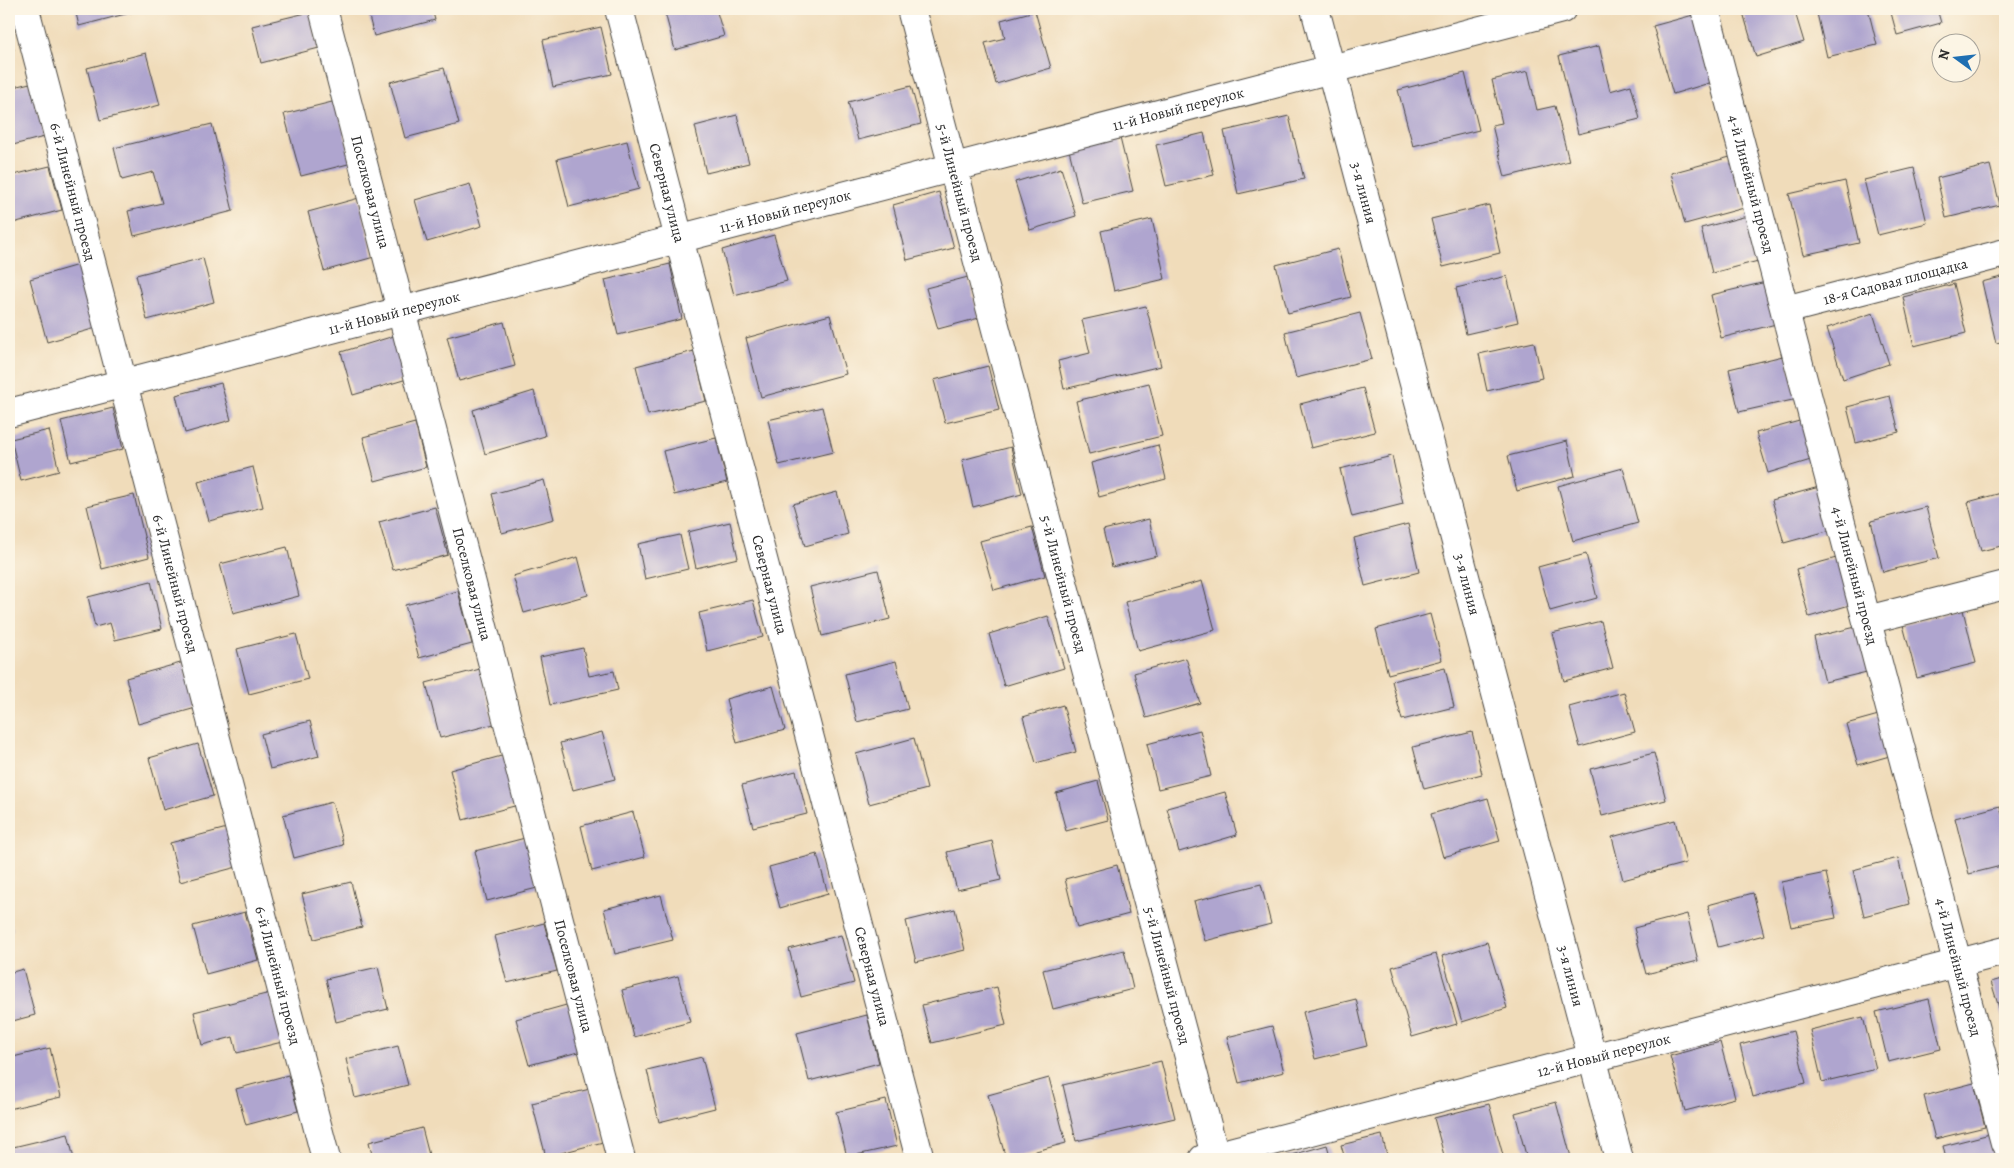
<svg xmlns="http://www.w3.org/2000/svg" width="2014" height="1168" viewBox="0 0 2014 1168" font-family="Alegreya,serif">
<rect width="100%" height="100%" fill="#fcf5e5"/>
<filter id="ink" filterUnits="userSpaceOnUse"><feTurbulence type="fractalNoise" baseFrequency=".02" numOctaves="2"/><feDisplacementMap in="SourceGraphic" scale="10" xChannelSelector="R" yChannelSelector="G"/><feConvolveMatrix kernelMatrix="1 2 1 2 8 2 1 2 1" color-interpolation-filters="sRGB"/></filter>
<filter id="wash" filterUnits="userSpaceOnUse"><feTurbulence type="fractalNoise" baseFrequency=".0096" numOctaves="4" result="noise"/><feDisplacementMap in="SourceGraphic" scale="20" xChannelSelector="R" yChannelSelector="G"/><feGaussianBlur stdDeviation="1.12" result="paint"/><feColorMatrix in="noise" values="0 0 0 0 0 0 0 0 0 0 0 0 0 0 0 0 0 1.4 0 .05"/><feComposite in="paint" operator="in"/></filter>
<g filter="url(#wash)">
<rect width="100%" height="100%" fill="#f0dcba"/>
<g id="blocks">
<g fill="#afa5cf">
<path d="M75 9H133V12L79 26Z"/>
<path d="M367 9H432L435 20 374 36Z"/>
<path d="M664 9H716L724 36 675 50Z"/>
<path d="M1742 9H1794L1804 42 1756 57Z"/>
<path d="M1816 9H1868L1877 45 1827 57Z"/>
<path d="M1890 9H1937L1941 23 1897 35Z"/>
<path d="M1035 11 1051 68 996 84 985 43 1005 38 1001 20Z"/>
<path d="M310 12 319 48 261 63 252 26Z"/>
<path d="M1697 14 1716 81 1673 94 1653 26Z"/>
<path d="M601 27 612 74 553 87 543 40Z"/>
<path d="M9 33 14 50 9 51Z"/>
<path d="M1599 46 1610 91 1631 85 1640 119 1578 134 1559 56Z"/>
<path d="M146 53 160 105 100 120 87 68Z"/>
<path d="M444 68 459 124 405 138 390 82Z"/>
<path d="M1528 71 1537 110 1555 106 1569 161 1505 177 1492 125 1502 123 1492 80Z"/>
<path d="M1465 73 1479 130 1413 146 1398 90Z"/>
<path d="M30 83 44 137 9 146V88Z"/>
<path d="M911 86 921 124 858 140 848 102Z"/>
<path d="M336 101 352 163 301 176 284 114Z"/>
<path d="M737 115 749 163 706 173 695 126Z"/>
<path d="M1289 116 1304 179 1238 194 1224 131Z"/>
<path d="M212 124 233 211 134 236 128 211 162 203 153 172 122 180 114 148Z"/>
<path d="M1204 133 1214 175 1166 186 1156 145Z"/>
<path d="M1120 138 1133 191 1082 203 1069 150Z"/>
<path d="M627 141 639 189 569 207 557 159Z"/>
<path d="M1730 157 1744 208 1685 224 1671 173Z"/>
<path d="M1990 165 2000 205 1946 218 1937 178Z"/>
<path d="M50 166 62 210 9 224V176Z"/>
<path d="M1061 168 1076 216 1030 230 1015 182Z"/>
<path d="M1914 168 1927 223 1878 235 1864 180Z"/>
<path d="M1845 181 1859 243 1803 255 1789 194Z"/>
<path d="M470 184 482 226 427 242 415 200Z"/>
<path d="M939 192 954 248 907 260 893 205Z"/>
<path d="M359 198 374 257 324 271 308 212Z"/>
<path d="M1489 205 1500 253 1443 267 1431 219Z"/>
<path d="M1751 215 1762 260 1712 273 1701 228Z"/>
<path d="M1152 219 1165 279 1114 291 1101 231Z"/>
<path d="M774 235 787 281 734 295 722 250Z"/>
<path d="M1338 249 1351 297 1288 313 1276 265Z"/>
<path d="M203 258 214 302 147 320 136 275Z"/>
<path d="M670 264 682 319 618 335 605 280Z"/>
<path d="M78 265 96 328 47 342 30 279Z"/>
<path d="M1507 276 1518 322 1466 334 1456 288Z"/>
<path d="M2005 276V341L1996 343 1982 282Z"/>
<path d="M968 277 979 318 938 329 926 288Z"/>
<path d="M1766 282 1776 324 1721 338 1711 295Z"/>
<path d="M1954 284 1966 333 1914 346 1903 297Z"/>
<path d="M1146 306 1161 366 1064 389 1058 361 1090 353 1082 320Z"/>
<path d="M1360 313 1372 359 1296 378 1285 332Z"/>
<path d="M1873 313 1889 364 1843 379 1827 328Z"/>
<path d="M830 315 846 374 761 397 746 338Z"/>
<path d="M504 322 515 366 459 381 447 337Z"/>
<path d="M394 336 407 379 353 395 341 352Z"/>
<path d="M1534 342 1542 378 1487 391 1479 354Z"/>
<path d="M694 351 706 401 648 415 636 366Z"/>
<path d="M1787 355 1797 399 1739 412 1729 369Z"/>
<path d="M988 366 999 410 945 423 934 380Z"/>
<path d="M221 383 231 420 185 433 176 395Z"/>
<path d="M1149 383 1162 436 1089 454 1076 401Z"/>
<path d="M1363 388 1375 432 1311 448 1300 404Z"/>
<path d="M534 391 545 436 485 454 473 410Z"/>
<path d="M1890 396 1899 432 1856 443 1847 407Z"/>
<path d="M822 407 833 452 779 465 768 420Z"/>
<path d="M113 408 123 449 71 462 61 421Z"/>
<path d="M1803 420 1814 459 1768 473 1756 433Z"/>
<path d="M415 423 426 467 375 481 363 437Z"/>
<path d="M49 430 59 471 21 481 11 439Z"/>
<path d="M716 438 727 482 674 495 663 451Z"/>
<path d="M1567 441 1575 476 1517 491 1508 456Z"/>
<path d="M1158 445 1166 479 1099 497 1091 463Z"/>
<path d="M1011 447 1022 494 973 507 962 460Z"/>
<path d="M1392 456 1403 504 1352 517 1340 469Z"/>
<path d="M253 467 263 507 209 521 198 482Z"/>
<path d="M1623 468 1638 523 1573 541 1558 486Z"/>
<path d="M544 480 554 519 502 533 492 494Z"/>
<path d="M1819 487 1831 530 1784 543 1772 500Z"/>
<path d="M837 492 848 534 805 546 793 504Z"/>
<path d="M2005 492V545L1981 551 1968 502Z"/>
<path d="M134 495 149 557 102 569 87 506Z"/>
<path d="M435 507 448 555 393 570 379 522Z"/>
<path d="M1926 507 1939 558 1883 572 1871 521Z"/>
<path d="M1149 519 1157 556 1112 567 1103 530Z"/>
<path d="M730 522 738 558 696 568 688 532Z"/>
<path d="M1408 524 1419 572 1365 586 1354 538Z"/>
<path d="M1032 527 1045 576 994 590 980 541Z"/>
<path d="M680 535 688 569 645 579 638 544Z"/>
<path d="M287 547 299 596 233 613 220 564Z"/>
<path d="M1586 554 1597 598 1550 611 1538 567Z"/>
<path d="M578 557 588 595 524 613 513 576Z"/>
<path d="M1840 557 1853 604 1809 617 1796 569Z"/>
<path d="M878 570 890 619 822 636 810 587Z"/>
<path d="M151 581 162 629 115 640 110 623 95 627 88 597Z"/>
<path d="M1202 581 1215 630 1138 651 1125 602Z"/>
<path d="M458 591 472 644 419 658 405 605Z"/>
<path d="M753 600 763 637 707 651 699 613Z"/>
<path d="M1963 610 1976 663 1917 678 1903 625Z"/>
<path d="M1430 614 1442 660 1388 674 1376 629Z"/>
<path d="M1048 616 1064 668 1004 686 989 634Z"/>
<path d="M1601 621 1613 668 1564 681 1552 633Z"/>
<path d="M1860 626 1871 671 1825 682 1814 637Z"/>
<path d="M296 634 308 679 249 694 237 649Z"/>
<path d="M583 648 589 676 614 671 618 690 550 705 540 657Z"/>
<path d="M1186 658 1200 703 1146 718 1134 673Z"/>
<path d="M896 661 908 709 857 722 845 674Z"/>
<path d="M184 662 196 708 138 724 126 678Z"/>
<path d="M1445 668 1454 707 1402 720 1392 681Z"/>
<path d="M480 669 494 724 440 738 426 683Z"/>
<path d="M773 686 785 730 737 743 726 699Z"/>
<path d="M1624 692 1635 732 1580 747 1569 707Z"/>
<path d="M1063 705 1076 752 1036 763 1023 717Z"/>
<path d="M1882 714 1893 755 1858 765 1846 724Z"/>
<path d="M310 721 319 756 270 769 261 734Z"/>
<path d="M1200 730 1211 776 1158 789 1147 744Z"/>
<path d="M602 732 615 779 573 790 560 743Z"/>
<path d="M1472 732 1482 774 1424 789 1413 747Z"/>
<path d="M914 738 927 789 869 804 856 754Z"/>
<path d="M198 744 213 796 163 810 149 758Z"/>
<path d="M1654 753 1666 800 1602 816 1590 769Z"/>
<path d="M505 755 518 805 463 820 450 770Z"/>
<path d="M796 771 807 814 753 827 742 785Z"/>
<path d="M1098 781 1108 820 1066 831 1056 793Z"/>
<path d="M1225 792 1237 835 1179 852 1167 808Z"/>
<path d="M1488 798 1500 841 1443 857 1431 814Z"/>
<path d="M332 802 343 845 294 858 283 815Z"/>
<path d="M2000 806 2005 825V865L1969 874 1955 818Z"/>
<path d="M633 812 645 857 592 871 581 826Z"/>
<path d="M1675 820 1686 863 1623 880 1612 837Z"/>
<path d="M227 828 237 867 180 882 170 843Z"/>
<path d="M525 838 537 888 487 901 475 851Z"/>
<path d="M992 841 1001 880 957 890 947 852Z"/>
<path d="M817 854 828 894 780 908 769 867Z"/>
<path d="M1898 858 1909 904 1864 916 1853 870Z"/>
<path d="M1117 865 1129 914 1077 928 1065 879Z"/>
<path d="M1826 873 1836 918 1791 927 1781 882Z"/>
<path d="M351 882 362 927 314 939 302 894Z"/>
<path d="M1261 884 1271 924 1205 941 1194 901Z"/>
<path d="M1753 893 1764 935 1718 947 1708 905Z"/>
<path d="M661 895 673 940 615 954 604 909Z"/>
<path d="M955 909 965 950 916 962 906 921Z"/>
<path d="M245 912 258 960 206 974 193 926Z"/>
<path d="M1687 914 1698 961 1646 974 1634 928Z"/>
<path d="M9 917 13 930 9 931Z"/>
<path d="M544 923 557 971 507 983 495 936Z"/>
<path d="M841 935 854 983 801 997 789 949Z"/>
<path d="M1487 942 1507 1008 1462 1022 1442 956Z"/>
<path d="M1124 950 1133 989 1053 1009 1043 970Z"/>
<path d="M1436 954 1457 1024 1412 1037 1392 967Z"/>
<path d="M378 967 388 1009 336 1022 326 979Z"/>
<path d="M23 969 35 1015 9 1022V973Z"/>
<path d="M678 976 690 1022 634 1037 622 990Z"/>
<path d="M2005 978V1027L1991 982Z"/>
<path d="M997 987 1006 1025 932 1043 922 1005Z"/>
<path d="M270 993 282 1042 237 1053 233 1037 202 1045 194 1012Z"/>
<path d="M1356 999 1367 1046 1315 1059 1303 1012Z"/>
<path d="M1929 999 1941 1049 1888 1062 1876 1012Z"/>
<path d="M570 1004 582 1051 529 1065 516 1019Z"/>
<path d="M867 1015 879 1063 809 1081 797 1033Z"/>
<path d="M1863 1017 1876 1069 1822 1082 1810 1030Z"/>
<path d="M1272 1026 1284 1072 1239 1083 1227 1037Z"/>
<path d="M1793 1031 1806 1083 1753 1097 1740 1045Z"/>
<path d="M1720 1042 1735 1098 1685 1111 1670 1056Z"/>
<path d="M398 1046 408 1085 355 1098 346 1059Z"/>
<path d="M50 1048 61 1097 9 1109V1058Z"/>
<path d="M702 1057 715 1108 659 1122 647 1070Z"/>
<path d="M1161 1061 1175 1118 1076 1141 1063 1085Z"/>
<path d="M288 1075 298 1111 246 1125 236 1089Z"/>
<path d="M1049 1078 1066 1143 1006 1159 988 1095Z"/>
<path d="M1974 1083 1985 1127 1935 1139 1924 1096Z"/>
<path d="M590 1089 603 1142 546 1157 532 1103Z"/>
<path d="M886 1100 897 1146 847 1157 836 1112Z"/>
<path d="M1556 1102 1571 1157 1563 1159H1527L1515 1113Z"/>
<path d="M1489 1104 1504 1159H1445L1434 1118Z"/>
<path d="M422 1128 430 1159H373L369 1142Z"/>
<path d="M68 1134 74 1159H10L9 1148Z"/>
<path d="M1990 1134 1996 1159H1946L1943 1146Z"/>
<path d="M1382 1135 1388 1159H1345L1341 1145Z"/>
<path d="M1327 1145 1331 1159H1278Z"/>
</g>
</g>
</g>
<g filter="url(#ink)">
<use href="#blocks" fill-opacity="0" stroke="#494640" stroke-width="1"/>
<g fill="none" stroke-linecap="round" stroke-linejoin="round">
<defs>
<g id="minor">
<path id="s1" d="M25 9 326 1159"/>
<path id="s2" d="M323 9 621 1159"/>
<path id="s3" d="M619 9 920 1159"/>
<path id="s4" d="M911 9 1216 1159"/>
<path id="s5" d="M1315 9 1619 1159"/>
<path id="s6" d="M1705 9 2005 1143"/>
<path id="s7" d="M1785 310 2005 253"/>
<path id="s8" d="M9 413 1562 9"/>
<path d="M1867 620 2005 585"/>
<path id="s9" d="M1203 1159 2005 951"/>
</g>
</defs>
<use href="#minor" stroke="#494640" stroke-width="30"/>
<use href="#minor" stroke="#fff" stroke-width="28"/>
</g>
</g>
<g text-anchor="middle" stroke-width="4" stroke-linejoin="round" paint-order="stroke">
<g font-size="15" fill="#2b2b2b" stroke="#fcf5e5">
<text dy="5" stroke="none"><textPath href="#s8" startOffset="1208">11-й Новый переулок</textPath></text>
<text dy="5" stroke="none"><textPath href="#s6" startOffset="181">4-й Линейный проезд</textPath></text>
<text dy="5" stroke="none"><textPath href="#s1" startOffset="189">6-й Линейный проезд</textPath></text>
<text dy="5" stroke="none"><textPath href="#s2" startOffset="189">Поселковая улица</textPath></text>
<text dy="5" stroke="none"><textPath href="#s3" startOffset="190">Северная улица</textPath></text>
<text dy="5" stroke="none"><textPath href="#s5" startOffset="190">3-я линия</textPath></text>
<text dy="5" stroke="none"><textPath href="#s4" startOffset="190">5-й Линейный проезд</textPath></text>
<text dy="5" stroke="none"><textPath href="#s8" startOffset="802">11-й Новый переулок</textPath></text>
<text dy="5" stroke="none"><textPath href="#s7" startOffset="114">18-я Садовая площадка</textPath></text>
<text dy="5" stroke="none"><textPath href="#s8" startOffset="398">11-й Новый переулок</textPath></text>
<text dy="5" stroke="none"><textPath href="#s6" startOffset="586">4-й Линейный проезд</textPath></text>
<text dy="5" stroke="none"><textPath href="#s1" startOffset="594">6-й Линейный проезд</textPath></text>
<text dy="5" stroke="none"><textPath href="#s2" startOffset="594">Поселковая улица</textPath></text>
<text dy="5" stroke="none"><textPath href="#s3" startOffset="595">Северная улица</textPath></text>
<text dy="5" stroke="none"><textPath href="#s4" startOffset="595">5-й Линейный проезд</textPath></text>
<text dy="5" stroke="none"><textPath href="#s5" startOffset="595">3-я линия</textPath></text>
<text dy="5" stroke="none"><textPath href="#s6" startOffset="991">4-й Линейный проезд</textPath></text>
<text dy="5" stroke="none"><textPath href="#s4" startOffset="1000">5-й Линейный проезд</textPath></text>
<text dy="5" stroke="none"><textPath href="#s5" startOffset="1000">3-я линия</textPath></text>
<text dy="5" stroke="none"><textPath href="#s1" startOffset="999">6-й Линейный проезд</textPath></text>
<text dy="5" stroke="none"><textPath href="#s2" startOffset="999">Поселковая улица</textPath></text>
<text dy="5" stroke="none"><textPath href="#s3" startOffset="1000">Северная улица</textPath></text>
<text dy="5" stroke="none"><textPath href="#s9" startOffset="414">12-й Новый переулок</textPath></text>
</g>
</g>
<rect width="2014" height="1168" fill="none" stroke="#fcf5e5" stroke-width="30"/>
<g transform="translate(1956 58) rotate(285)"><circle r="24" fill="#fcf5e5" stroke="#a8a49b"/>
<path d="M0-4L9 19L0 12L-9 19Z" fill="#1f6fb2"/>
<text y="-8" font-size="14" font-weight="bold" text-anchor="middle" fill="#2b2b2b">N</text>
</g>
</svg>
